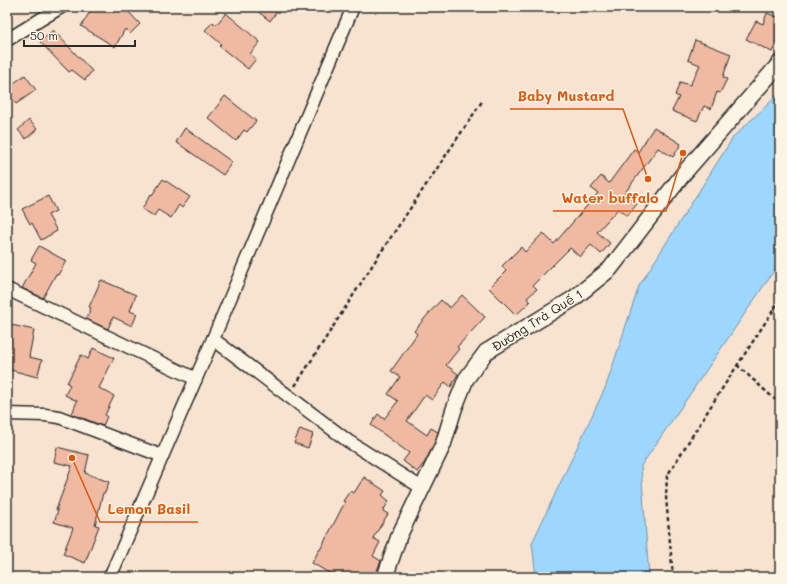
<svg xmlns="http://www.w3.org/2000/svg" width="787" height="584" viewBox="0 0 787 584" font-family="Mali,sans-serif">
<rect width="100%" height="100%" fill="#f8e3d1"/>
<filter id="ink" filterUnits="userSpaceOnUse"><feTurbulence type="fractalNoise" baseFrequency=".025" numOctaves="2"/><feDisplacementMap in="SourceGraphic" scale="8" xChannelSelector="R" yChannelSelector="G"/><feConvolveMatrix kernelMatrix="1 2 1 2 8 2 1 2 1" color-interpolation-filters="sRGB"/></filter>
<g filter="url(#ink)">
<path fill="#9ed7fe" stroke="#7092aa" d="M780 93V262L641 466 649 577H536L532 543 606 386 639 286 734 136Z"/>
<g fill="#efb9a2" stroke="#2b2b2b">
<path d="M93 7H124L140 24 130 34 125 29 115 47 81 26Z"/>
<path d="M252 7H280L270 21Z"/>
<path d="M226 13 260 42 250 54 256 59 248 69 219 46 221 44 205 30 213 22 216 25Z"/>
<path d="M767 13 780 18V35L772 52 746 39 756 21 763 24Z"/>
<path d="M53 30 92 71 85 80 72 70 69 72 40 42Z"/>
<path d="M695 40 731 54 723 77 727 79 720 93 717 92 711 109 704 106 697 121 672 111 679 97 675 95 680 82 690 85 700 65 688 60Z"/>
<path d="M25 75 36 90 16 104 7 91V88Z"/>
<path d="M225 96 256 121 247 132 244 130 236 141 208 118Z"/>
<path d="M29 120 37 129 26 139 18 130Z"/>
<path d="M654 127 681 144 673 157 658 148 624 194 637 204 627 216 618 209 597 232 610 243 601 254 591 245 580 257 570 248 533 285 537 289 527 298 530 302 516 315 489 288 506 271 502 266 521 247 525 252 543 233 554 244 598 193 591 188 601 176 609 183 634 149 638 152Z"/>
<path d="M185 128 232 162 223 175 176 142Z"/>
<path d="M163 179 190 197 182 208 179 205 171 218 158 210 154 216 142 209 151 194 152 195Z"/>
<path d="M48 196 56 211 48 215 57 231 41 240 32 223 30 224 22 209Z"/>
<path d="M39 246 66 261 58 275 56 274 43 298 22 288 36 263 31 260Z"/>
<path d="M101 280 136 295 130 311 137 314 132 326 113 317 108 329 86 319 91 308 89 307Z"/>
<path d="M462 295 485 317 457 347 459 349 446 365 458 374 451 387 445 382 432 400 425 395 407 421 427 435 431 428 438 432 435 442 425 462 417 472 403 461 409 453 371 425 378 414 384 419 398 401 388 394 400 377 391 371 417 334 414 331 430 312 441 300 450 308Z"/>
<path d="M7 324 34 330 29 357 42 360 37 377 7 369Z"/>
<path d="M93 348 114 358 99 388 114 396 105 415 107 416 103 426 72 414 77 401 65 395 70 385 67 383 81 355 88 359Z"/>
<path d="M300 429 313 434 308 448 294 443Z"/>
<path d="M57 447 89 455 85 473 109 482 105 493H103L95 525 99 526 85 563 63 554 73 528 54 522 58 510H56L72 466 54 462Z"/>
<path d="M364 477 385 491 382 495 389 501 383 511 388 514 373 538 380 542 373 556 381 561 374 577H336L312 563 319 550H320L345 502 343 501 350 491 354 493Z"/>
</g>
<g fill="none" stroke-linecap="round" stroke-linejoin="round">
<defs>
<g id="minor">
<path d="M7 40 61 7"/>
<path d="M7 289 196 379"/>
<path d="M213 339 348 441 422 488"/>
<path d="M7 414 45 415 59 417 162 456"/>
<path d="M110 577 213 339 353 7"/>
</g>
<path id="tertiary" d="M385 577 399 536 443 445 454 409 466 379 486 352 573 299 610 269 684 173 780 63"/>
</defs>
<use href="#minor" stroke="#2b2b2b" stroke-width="15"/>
<use href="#tertiary" stroke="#2b2b2b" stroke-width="18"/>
<g stroke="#2b2b2b" stroke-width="2.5" stroke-dasharray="4 3" stroke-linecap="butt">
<path d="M737 365 780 404"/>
<path d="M295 386 379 255 483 100"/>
<path d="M673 577 666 497 667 476 716 398 780 300"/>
</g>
<use href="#minor" stroke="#fcf5e5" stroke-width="12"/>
<use href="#tertiary" stroke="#fcf5e5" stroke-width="15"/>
</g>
</g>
<g text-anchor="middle" stroke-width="3" stroke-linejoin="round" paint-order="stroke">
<g font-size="13" fill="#2b2b2b" stroke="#fcf5e5">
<text transform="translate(537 320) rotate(-32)" y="5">Đường Trà Quế 1</text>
</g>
</g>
<path fill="none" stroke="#df570e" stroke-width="1.5" d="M648 179L623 109H510M683 153L666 211H553M72 458L100 522H198"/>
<g fill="#df570e" stroke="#fcf5e5" stroke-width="1.5">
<circle cx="648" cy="179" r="4"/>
<circle cx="683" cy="153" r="4"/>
<circle cx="72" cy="458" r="4"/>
</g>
<g font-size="14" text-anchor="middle" font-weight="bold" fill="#df570e" stroke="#fcf5e5" stroke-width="3" stroke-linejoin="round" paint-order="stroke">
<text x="566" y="101">Baby Mustard</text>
<text x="610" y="203">Water buffalo</text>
<text x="149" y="514">Lemon Basil</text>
</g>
<rect width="787" height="584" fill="none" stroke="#fcf5e5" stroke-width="24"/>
<rect x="12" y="12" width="763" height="560" fill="none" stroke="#2b2b2b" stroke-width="1.5" filter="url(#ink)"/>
<path d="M24 40v6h111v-6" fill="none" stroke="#2b2b2b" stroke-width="2"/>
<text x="30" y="40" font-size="12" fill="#2b2b2b" stroke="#fcf5e5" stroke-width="3" paint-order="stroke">50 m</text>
</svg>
